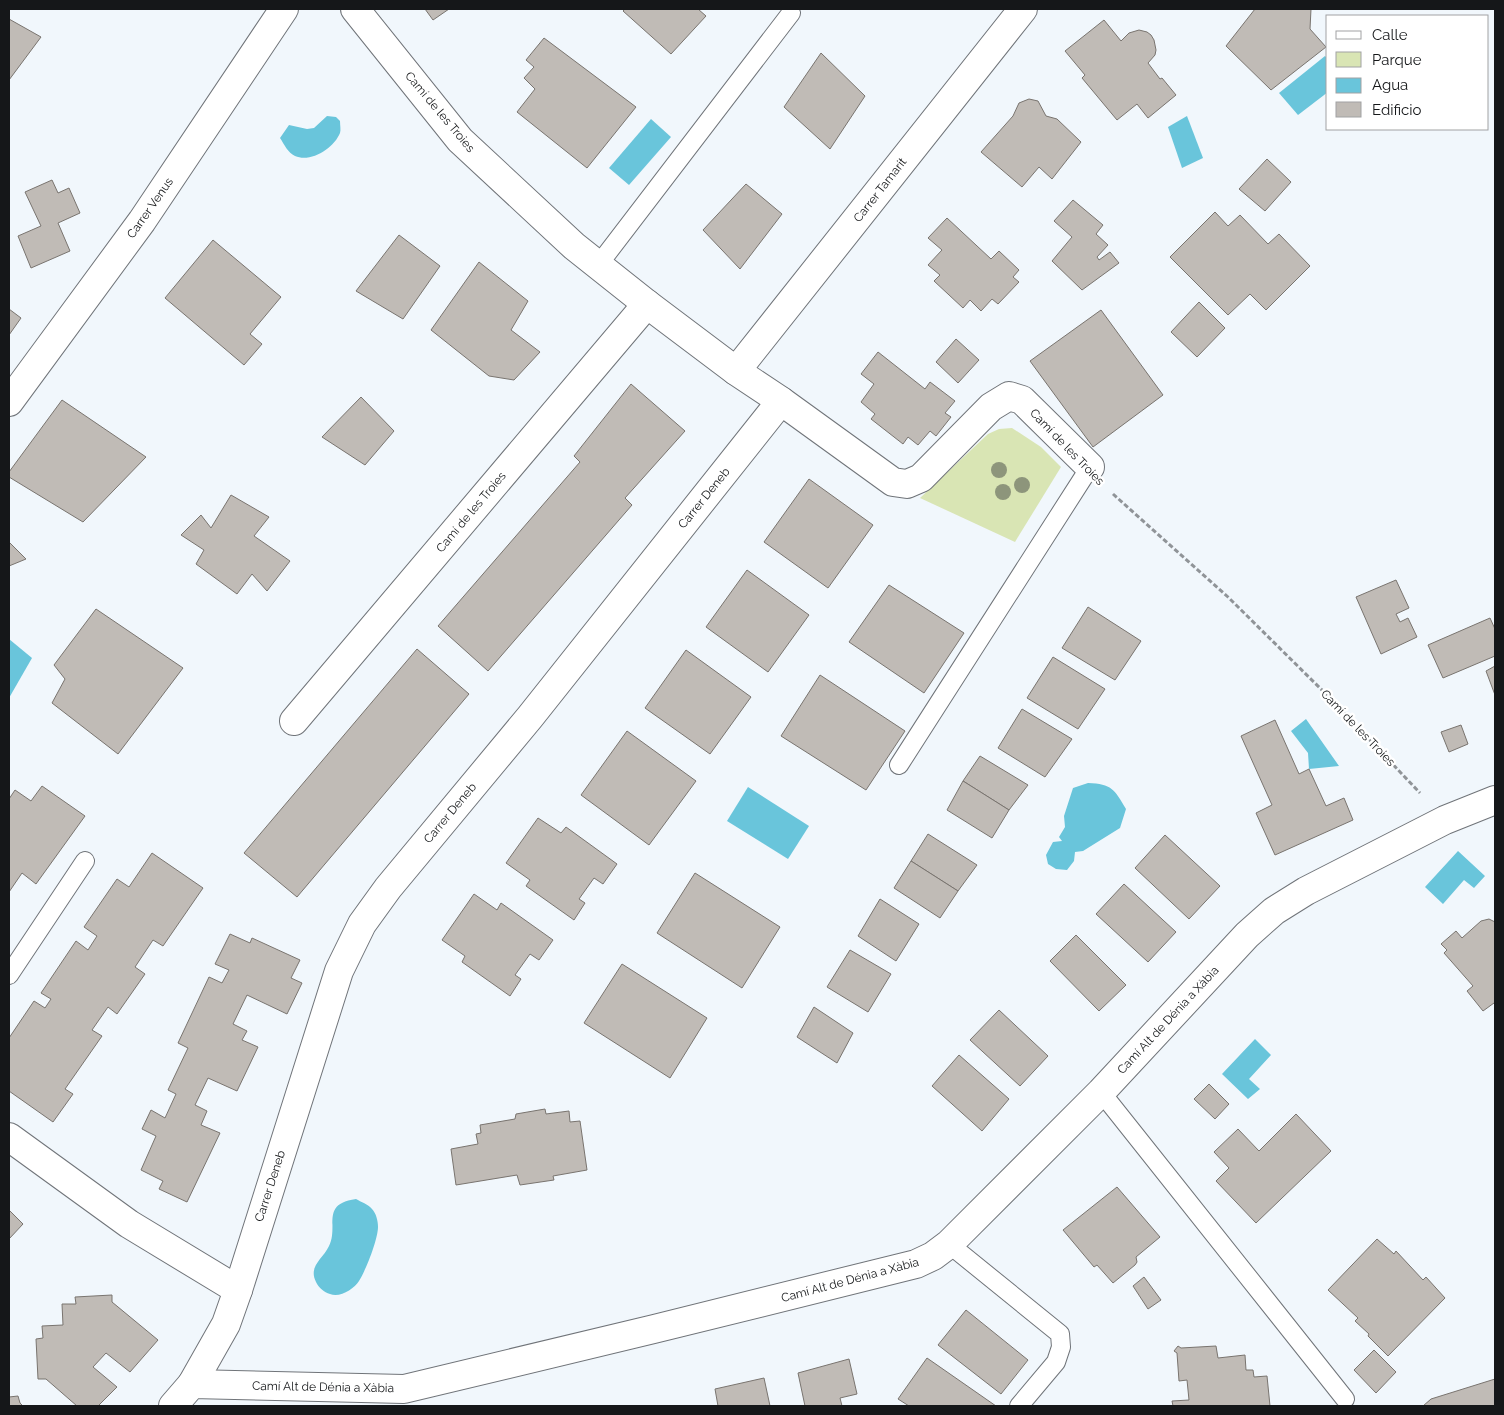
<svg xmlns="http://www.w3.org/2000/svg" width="1504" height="1415" viewBox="0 0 1504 1415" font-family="Raleway,sans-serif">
<rect width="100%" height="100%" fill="#f1f7fc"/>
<path fill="#d9e5b4" d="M1012 428 1041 447 1061 467 1015 542 920 498 988 434 999 429Z"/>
<g fill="#69c5db">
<path d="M1325 56 1328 59V92L1298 115 1279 93Z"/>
<path d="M327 116 336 117 340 121C340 125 341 130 340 133 334 148 311 163 295 156 288 153 284 144 280 138L289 125 307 129 314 128Z"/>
<path d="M1187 116 1203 158 1182 168 1168 127Z"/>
<path d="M651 119 671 137 629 185 609 168Z"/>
<path d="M9 639 32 658 9 698Z"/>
<path d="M1306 719 1339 766 1309 769 1308 753 1291 731Z"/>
<path d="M1088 783C1112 784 1114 789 1126 809L1120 828 1083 851 1075 852 1074 861 1067 870 1056 869 1048 864 1046 855 1053 842 1062 841 1059 837 1065 827 1064 816 1073 788Z"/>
<path d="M748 787 809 826 788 859 727 821Z"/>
<path d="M1458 851 1485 876 1474 888 1464 880 1443 904 1425 887Z"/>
<path d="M1255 1039 1271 1055 1249 1079 1260 1089 1248 1099 1222 1074Z"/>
<path d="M356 1199C361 1202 368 1204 372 1209 376 1213 378 1221 378 1227 378 1239 366 1270 359 1281 354 1289 340 1298 330 1294 324 1292 319 1288 316 1282 308 1266 323 1259 329 1246 339 1226 320 1204 356 1199Z"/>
</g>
<g fill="#c0bbb6" stroke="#79746f">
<path d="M425 9H449L433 20Z"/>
<path d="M625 9H698L706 16 671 54 623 11Z"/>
<path d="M1255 9H1311L1310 29 1326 47 1271 90 1226 46Z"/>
<path d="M9 19 41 37 9 80Z"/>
<path d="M1104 20 1121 41 1129 33 1139 30 1147 32 1151 35 1154 40 1156 50 1155 55 1148 63 1160 79 1162 78 1176 95 1148 118 1137 104 1117 120 1082 78 1085 75 1065 51Z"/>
<path d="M544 38 636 107 587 168 517 112 535 89 524 78 534 67 526 60Z"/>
<path d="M821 53 865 96 830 149 784 107Z"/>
<path d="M1029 99 1038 101 1046 116 1057 119 1081 142 1052 179 1039 167 1022 187 981 152 1013 116 1019 103Z"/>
<path d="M1267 159 1291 182 1265 211 1239 189Z"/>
<path d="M52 180 58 193 69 188 80 213 58 223 70 251 31 268 18 236 41 226 25 192Z"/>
<path d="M746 184 782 214 740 269 703 230Z"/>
<path d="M1073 200 1103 225 1096 234 1108 245 1097 257 1099 260 1110 252 1119 263 1082 290 1052 261 1072 237 1054 221Z"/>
<path d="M1215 212 1228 226 1240 215 1268 244 1279 234 1310 266 1266 310 1250 294 1228 315 1170 257Z"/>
<path d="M947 218 991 259 999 251 1019 270 1013 277 1019 282 998 304 992 299 981 311 970 300 963 308 934 281 940 275 928 265 942 250 928 238Z"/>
<path d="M399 235 440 266 403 319 356 291Z"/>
<path d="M213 240 281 297 250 334 262 344 244 365 165 298Z"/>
<path d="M479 262 528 301 511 330 540 352 514 380 489 376 431 330Z"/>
<path d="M1199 302 1225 328 1197 357 1171 332Z"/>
<path d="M9 309 21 318 9 335Z"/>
<path d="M1101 310 1163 395 1093 447 1030 361Z"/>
<path d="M956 339 979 360 958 383 936 362Z"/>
<path d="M878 352 925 389 930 382 955 401 945 413 951 417 936 436 930 431 918 445 908 437 903 444 871 419 875 414 861 402 874 384 861 374Z"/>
<path d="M631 384 685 431 625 498 632 505 488 671 438 626 580 462 574 456Z"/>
<path d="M361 397 394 431 365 465 322 437Z"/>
<path d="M62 400 146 457 83 522 9 477V472Z"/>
<path d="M809 479 873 525 828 588 764 542Z"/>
<path d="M231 495 269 517 254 536 290 561 267 591 252 574 237 594 196 564 204 550 181 535 201 515 211 528Z"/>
<path d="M9 542 26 559 9 566Z"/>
<path d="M747 570 809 615 768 672 706 627Z"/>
<path d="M1396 580 1409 608 1396 614 1400 622 1408 618 1417 637 1381 654 1356 597Z"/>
<path d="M889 585 964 633 924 693 849 642Z"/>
<path d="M1088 607 1141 641 1115 680 1062 648Z"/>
<path d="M96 609 183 668 118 754 52 703 65 679 54 665Z"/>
<path d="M1490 618 1495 629V656L1443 678 1428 645Z"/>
<path d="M417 649 469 694 297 897 244 853Z"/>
<path d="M686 650 751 697 710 754 645 708Z"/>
<path d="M1053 657 1105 689 1078 729 1027 698Z"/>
<path d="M1495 666V695L1486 671Z"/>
<path d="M820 675 905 731 866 790 781 736Z"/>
<path d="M1022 709 1072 739 1045 777 998 748Z"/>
<path d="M1275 720 1299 774 1309 769 1326 806 1344 798 1353 820 1275 855 1256 813 1272 805 1241 736Z"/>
<path d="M1461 725 1468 744 1449 752 1441 732Z"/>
<path d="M627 731 696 781 649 845 581 795Z"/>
<path d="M980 756 1028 785 1009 810 963 781Z"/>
<path d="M963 781 1009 810 992 838 947 810Z"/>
<path d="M42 786 85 816 36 884 22 873 9 892V799L15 790 31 801Z"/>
<path d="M538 818 561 833 566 827 617 864 603 884 594 878 579 899 585 903 574 920 526 886 530 880 506 863Z"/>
<path d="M928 834 977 865 958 891 911 861Z"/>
<path d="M1165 835 1220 886 1189 919 1135 868Z"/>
<path d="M152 853 203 888 163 946 153 940 135 967 145 974 117 1014 108 1007 92 1030 102 1036 65 1089 73 1094 53 1122 9 1091V1038L34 1001 45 1008 51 999 41 993 76 941 88 950 97 936 84 927 117 879 129 887Z"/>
<path d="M911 861 958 891 940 918 894 888Z"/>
<path d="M695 873 780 927 742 988 657 933Z"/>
<path d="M1124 884 1176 932 1148 962 1096 914Z"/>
<path d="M474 894 497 910 501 903 553 940 539 960 530 954 515 975 521 979 510 996 462 962 465 956 442 940Z"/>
<path d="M880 899 919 924 896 961 858 936Z"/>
<path d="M1489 919 1495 922V1005L1494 1003 1483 1011 1467 991 1473 986 1444 953 1447 950 1441 944 1456 931 1462 938 1481 921Z"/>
<path d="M230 934 250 943 252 938 300 960 291 978 302 983 287 1014 247 995 233 1024 247 1031 242 1040 258 1047 237 1091 208 1078 195 1105 207 1111 201 1125 220 1133 187 1202 159 1189 163 1181 141 1170 156 1136 142 1129 151 1110 165 1118 176 1094 168 1090 188 1048 178 1043 209 977 222 983 229 970 215 964Z"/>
<path d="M1076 935 1126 985 1099 1011 1050 961Z"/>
<path d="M850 950 891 974 868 1012 827 987Z"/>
<path d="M622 964 707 1018 670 1078 584 1023Z"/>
<path d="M814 1007 853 1033 837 1063 797 1037Z"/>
<path d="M999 1010 1048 1056 1020 1086 970 1040Z"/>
<path d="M959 1055 1009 1099 982 1131 932 1086Z"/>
<path d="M1209 1084 1229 1104 1215 1119 1194 1099Z"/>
<path d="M545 1109 546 1114 569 1111 570 1122 580 1121 587 1170 553 1176 554 1180 520 1185 517 1175 456 1185 451 1149 478 1144 476 1134 481 1133 480 1125 515 1119 516 1114Z"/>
<path d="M1296 1114 1331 1151 1256 1223 1216 1181 1229 1168 1214 1152 1238 1129 1259 1151Z"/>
<path d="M1117 1187 1160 1237 1136 1257 1137 1262 1135 1265 1113 1283 1097 1265 1094 1267 1063 1230Z"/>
<path d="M9 1210 23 1224 9 1239Z"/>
<path d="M1377 1239 1394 1254 1396 1251 1423 1280 1426 1277 1445 1298 1388 1356 1368 1336 1369 1334 1355 1321 1358 1318 1328 1290Z"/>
<path d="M1144 1277 1161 1300 1148 1309 1133 1286Z"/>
<path d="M112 1295V1302L158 1340 130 1372 106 1353 93 1367 117 1387 98 1406H77L46 1379H38L36 1339 43 1338 42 1326 63 1325 62 1304H76L75 1297Z"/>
<path d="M966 1310 1028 1360 1001 1394 938 1345Z"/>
<path d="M1178 1346 1181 1348 1216 1346 1218 1358 1245 1355 1246 1370H1253L1254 1377 1267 1376 1270 1406H1173L1172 1401 1189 1400 1187 1380 1179 1381 1177 1353 1174 1351Z"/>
<path d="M1374 1350 1396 1372 1376 1393 1354 1370Z"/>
<path d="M927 1358 996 1406H909L898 1399Z"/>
<path d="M849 1359 857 1394 840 1398 842 1406H805L798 1373Z"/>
<path d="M764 1378 770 1406H718L715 1389Z"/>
<path d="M1495 1379V1406H1423L1431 1399Z"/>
<path d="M18 1396 20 1403 23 1406H9V1397Z"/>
</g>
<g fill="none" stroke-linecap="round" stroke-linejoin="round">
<defs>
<g id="service">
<path d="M599 264 791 13"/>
<path d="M899 765 1090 467"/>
<path d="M9 975 85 861"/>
<path d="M1101 1092 1345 1399"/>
<path d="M949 1244 1060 1334 1061 1347 1056 1362 1019 1406"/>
</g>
<g id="minor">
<path d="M355 9 460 140 574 246 647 304 736 371 781 401 893 482 907 484 921 478 991 407 1009 396 1022 400 1090 467"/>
<path d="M736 371 1023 9"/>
<path d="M9 402 142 221 284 9"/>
<path d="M294 721 647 304"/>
<path d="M9 1137 129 1224 238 1290"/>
<path d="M192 1384 226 1324 238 1290 339 971 362 924 388 888 530 717 781 401"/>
<path d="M173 1406 192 1384 404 1389 654 1329 916 1264 933 1256 949 1244 1101 1092 1247 935 1274 911 1306 891 1445 820 1495 800"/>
</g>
</defs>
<use href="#service" stroke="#707479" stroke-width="20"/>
<use href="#minor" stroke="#707479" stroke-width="30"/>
<path stroke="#909498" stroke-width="3" stroke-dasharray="5 2.5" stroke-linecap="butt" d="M1113 494 1228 597 1329 697 1420 793"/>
<use href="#service" stroke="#fff" stroke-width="18"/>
<use href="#minor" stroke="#fff" stroke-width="28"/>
</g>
<g fill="#8d957b">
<circle cx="999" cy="470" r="8"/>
<circle cx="1022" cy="485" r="8"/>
<circle cx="1003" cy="492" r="8"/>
</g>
<g text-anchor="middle" stroke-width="5" stroke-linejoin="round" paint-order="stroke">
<g font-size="12" fill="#151719" stroke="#fff">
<text transform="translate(440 112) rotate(50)" y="4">Camí de les Troies</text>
<text transform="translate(880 190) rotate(-52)" y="4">Carrer Tamarit</text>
<text transform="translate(150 208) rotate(-55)" y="4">Carrer Venus</text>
<text transform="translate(1067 447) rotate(46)" y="4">Camí de les Troies</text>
<text transform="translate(704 498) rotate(-51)" y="4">Carrer Deneb</text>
<text transform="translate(471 512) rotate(-50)" y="4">Camí de les Troies</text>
<text transform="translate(1358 728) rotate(46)" y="4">Camí de les Troies</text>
<text transform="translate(450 813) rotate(-50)" y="4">Carrer Deneb</text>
<text transform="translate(1168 1020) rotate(-47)" y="4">Camí Alt de Dénia a Xàbia</text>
<text transform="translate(270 1186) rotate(-72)" y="4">Carrer Deneb</text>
<text transform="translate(850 1280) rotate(-15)" y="4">Camí Alt de Dénia a Xàbia</text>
<text transform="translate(323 1387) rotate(1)" y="4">Camí Alt de Dénia a Xàbia</text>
</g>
</g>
<rect width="1504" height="1415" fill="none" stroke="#151719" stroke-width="20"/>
<rect x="1326" y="15" width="162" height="115" fill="#ffffff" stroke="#a1a2a3"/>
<rect x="1336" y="31" width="25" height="8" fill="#ffffff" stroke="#a1a2a3"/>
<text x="1372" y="40" font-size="15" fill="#151719">Calle</text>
<rect x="1336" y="52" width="25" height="15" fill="#d9e5b4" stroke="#a1a2a3"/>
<text x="1372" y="65" font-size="15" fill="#151719">Parque</text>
<rect x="1336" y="78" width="25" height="15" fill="#69c5db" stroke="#a1a2a3"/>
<text x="1372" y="90" font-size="15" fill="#151719">Agua</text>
<rect x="1336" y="102" width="25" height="15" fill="#c0bbb6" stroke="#a1a2a3"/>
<text x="1372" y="115" font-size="15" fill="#151719">Edificio</text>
</svg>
